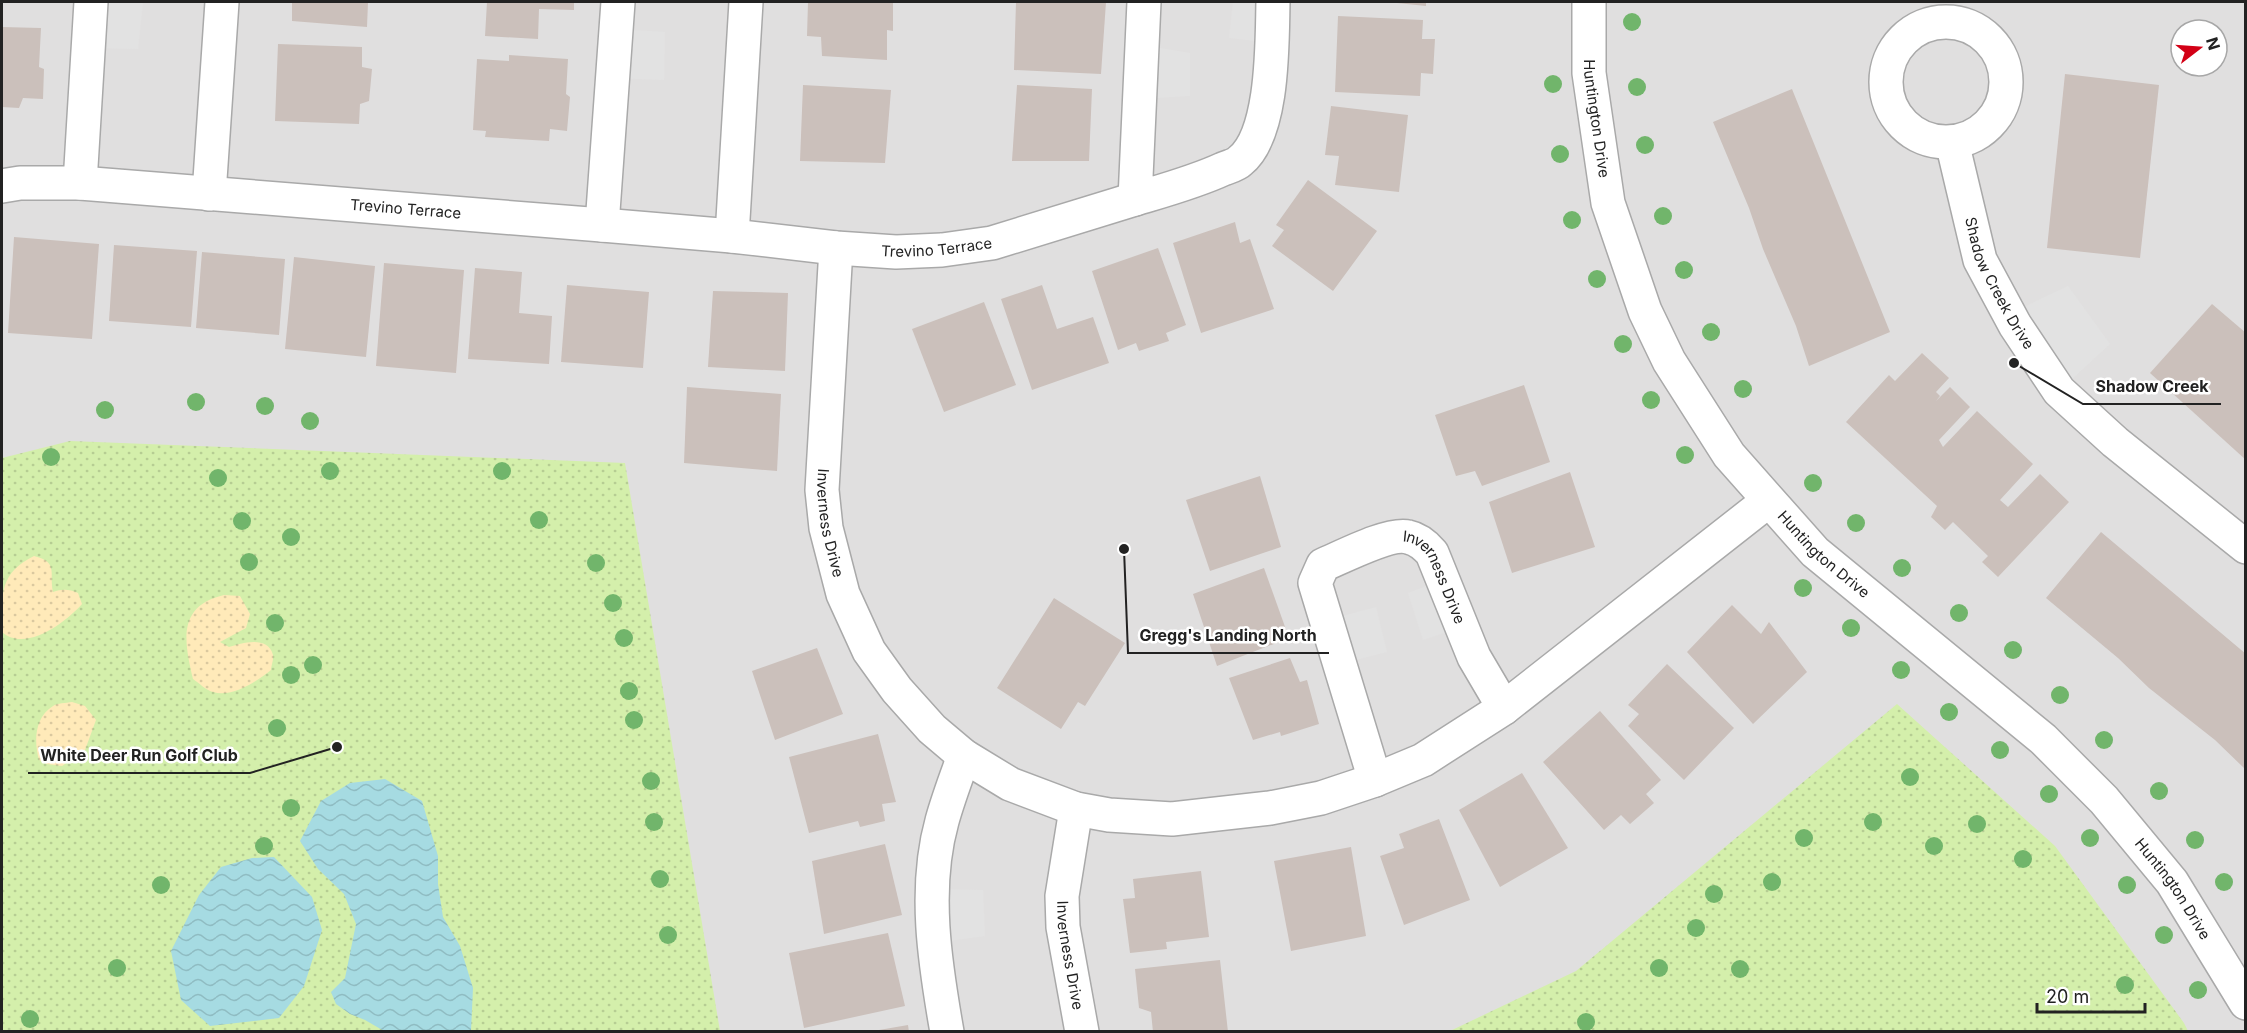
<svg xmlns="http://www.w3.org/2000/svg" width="2247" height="1033" viewBox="0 0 2247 1033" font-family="Inter,sans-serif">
<defs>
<pattern id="grass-dots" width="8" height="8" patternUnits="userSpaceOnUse" patternTransform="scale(1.5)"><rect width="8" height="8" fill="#d4efab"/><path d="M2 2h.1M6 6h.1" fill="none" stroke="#b6cd93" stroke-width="1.8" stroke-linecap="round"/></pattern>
<pattern id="sand-dots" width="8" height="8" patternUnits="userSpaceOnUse" patternTransform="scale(1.5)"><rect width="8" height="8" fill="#ffeab9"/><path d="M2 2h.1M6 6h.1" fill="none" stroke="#dac89f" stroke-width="1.8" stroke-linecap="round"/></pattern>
<pattern id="water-waves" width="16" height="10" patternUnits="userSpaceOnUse" patternTransform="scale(1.5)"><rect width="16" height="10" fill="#a6dbe2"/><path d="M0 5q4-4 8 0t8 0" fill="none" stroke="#8fbcc2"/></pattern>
</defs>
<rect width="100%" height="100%" fill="#f2eee8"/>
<path fill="#e0dfdf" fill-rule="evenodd" d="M2 2H2245V1031L2 1032ZM2181 30H2217V66H2181Z"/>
<g fill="url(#grass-dots)">
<path d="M70 441 625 463 720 1031H2V458Z"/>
<path d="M1897 704 2055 846 2184 1023 2188 1031H1450L1576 971Z"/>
</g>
<g fill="url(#sand-dots)">
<path d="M34 556C59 562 49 573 53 592 62 589 69 589 78 593L82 604C66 622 26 653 2 632 1 593 0 573 34 556Z"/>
<path d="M224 595 240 596 250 614 246 628 220 642 229 647C242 643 268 635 273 655 274 659 271 666 271 670 257 681 233 698 213 692 207 691 199 683 193 679 184 641 177 606 224 595Z"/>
<path d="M72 702 85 706 96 720 85 750 62 766 47 764 39 760C34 742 34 718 53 706 57 703 66 703 72 702Z"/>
</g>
<g fill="#e2e2e2">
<path d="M91 2H143L138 49 88 48Z"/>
<path d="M1233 2H1273L1272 43 1229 38Z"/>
<path d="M616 29 665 32 664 80 613 78Z"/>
<path d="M1142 45 1190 53V96L1140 99Z"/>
<path d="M2068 286 2110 344 2059 391 2009 314Z"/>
<path d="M1442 580 1462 627 1423 640 1408 593Z"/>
<path d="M1376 607 1387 652 1340 664 1327 620Z"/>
<path d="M933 889 983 890 985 936 935 943Z"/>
</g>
<g fill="url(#water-waves)">
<path d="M385 779 422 801 438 856V884L443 917 460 946 473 988 471 1031H384L365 1020 350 1014 336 1004 331 992 345 978 356 924 344 894 318 869 300 841 321 801 350 783Z"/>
<path d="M274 857 312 897 322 930 304 986 279 1018 210 1026 181 1000 171 951 199 895 221 867 252 858Z"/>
</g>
<g fill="#cbc0bb">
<path d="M292 2H368L367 27 292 21Z"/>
<path d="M487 2H574V10L539 9 538 39 485 36Z"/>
<path d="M808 2H893V31L887 30V60L822 56 821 37 807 36Z"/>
<path d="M1016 2H1106L1101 74 1014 70Z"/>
<path d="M1397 2H1426V6L1397 3Z"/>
<path d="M1338 16 1423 20 1422 39H1435L1433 74 1421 73 1420 96 1335 92Z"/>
<path d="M2 27 41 28 39 67 44 69 43 99 23 98 19 108 2 107Z"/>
<path d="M278 44 362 47V67L372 69 369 101 360 104 359 124 275 121Z"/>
<path d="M509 55 568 59 566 94 570 97 567 131 550 129 549 141 485 137 486 131 473 130 477 59 509 61Z"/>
<path d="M2065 74 2159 85 2140 258 2047 248Z"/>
<path d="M803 85 891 90 885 163 800 161Z"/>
<path d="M1017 85 1092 89 1089 161H1012Z"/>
<path d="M1792 89 1890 332 1809 366 1796 326 1763 249 1749 208 1713 122Z"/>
<path d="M1331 106 1408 115 1399 192 1335 185 1339 156 1325 155Z"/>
<path d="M1308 180 1377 231 1333 291 1272 246 1284 230 1276 225Z"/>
<path d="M1235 222 1240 243 1250 239 1274 309 1201 333 1173 243Z"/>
<path d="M14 237 99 244 92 339 8 333Z"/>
<path d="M114 245 197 251 191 327 109 321Z"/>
<path d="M1158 248 1186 325 1166 333 1169 341 1139 351 1136 343 1118 350 1092 271Z"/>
<path d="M202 252 285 259 279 335 196 328Z"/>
<path d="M294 257 375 266 366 357 285 349Z"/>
<path d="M384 263 464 270 456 373 376 366Z"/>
<path d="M475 268 522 272 519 313 552 316 549 364 468 359Z"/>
<path d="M567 285 649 292 643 368 561 362Z"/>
<path d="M1042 285 1057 329 1093 317 1109 363 1032 390 1001 299Z"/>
<path d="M713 291 788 293 785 371 708 367Z"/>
<path d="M984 302 1016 385 944 412 912 329Z"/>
<path d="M2212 304 2246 333V460L2150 373Z"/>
<path d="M1922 353 1949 378 1936 392 1940 396 1936 401 1950 387 1970 407 1939 440 1943 447 1977 411 2033 464 2000 500 2008 507 2040 474 2069 502 1998 577 1982 562 1988 556 1953 522 1945 530 1931 517 1937 506 1846 422 1889 375 1895 381Z"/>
<path d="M1524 385 1550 462 1482 486 1475 471 1456 476 1435 415Z"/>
<path d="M687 387 781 394 777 471 684 463Z"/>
<path d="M1570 472 1595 547 1512 573 1489 502Z"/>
<path d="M1260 476 1281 547 1210 571 1186 500Z"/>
<path d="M2101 532 2246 654 2244 768 2215 740 2149 688 2118 658 2046 598Z"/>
<path d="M1264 568 1289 638 1217 666 1193 594Z"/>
<path d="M1054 598 1125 643 1085 706 1078 702 1061 729 997 688Z"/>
<path d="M1732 605 1761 634 1769 622 1807 672 1753 724 1687 652Z"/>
<path d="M817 648 843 714 775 740 752 671Z"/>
<path d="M1290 658 1300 682 1307 680 1319 724 1281 736 1280 732 1253 740 1229 678Z"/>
<path d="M1667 664 1734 728 1684 780 1628 726 1639 714 1628 705Z"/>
<path d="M1600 711 1661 780 1646 794 1654 803 1630 824 1621 815 1604 830 1543 762Z"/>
<path d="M878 734 896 802 882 804 885 821 860 827 858 821 809 833 789 757Z"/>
<path d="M1522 773 1568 848 1500 887 1459 810Z"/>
<path d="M1439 819 1470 900 1404 925 1380 856 1404 848 1399 834Z"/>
<path d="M885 844 902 915 824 934 812 861Z"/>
<path d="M1351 847 1366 936 1291 951 1274 861Z"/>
<path d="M1201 871 1209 937 1166 942 1167 949 1130 953 1123 899 1135 898 1133 879Z"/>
<path d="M888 933 905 1006 804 1028 789 953Z"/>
<path d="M1220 960 1228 1032H1153L1151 1012 1139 1008 1135 969Z"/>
<path d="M908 1025 909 1032H879V1030Z"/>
</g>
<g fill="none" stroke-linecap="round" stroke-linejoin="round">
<defs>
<g id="minor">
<path d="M1144 2 1135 199C1165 190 1195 182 1223 169 1228 167 1236 165 1240 161 1274 134 1272 42 1273 2"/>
<path id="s1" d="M1589 2V73L1608 203 1645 311 1669 361 1729 455 1815 552 2043 739 2104 800 2172 882 2246 1003"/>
<circle cx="1946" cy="82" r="60"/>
<path id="s2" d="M1952 142 1980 260 2015 325 2059 391 2115 442 2246 547"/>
<path d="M80 183 91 2"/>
<path id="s3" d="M2 186 20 183H80L602 225 732 236 836 248 896 252 942 250 992 243 1135 199"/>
<path d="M209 194 222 2"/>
<path d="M602 225 618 2"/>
<path d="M732 236 746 2"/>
<path id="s4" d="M836 248 822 490 826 528 843 594 869 651 897 690 932 729 964 756 1010 784 1076 809 1109 815 1172 819 1270 808 1321 798 1375 780 1423 760 1504 708 1768 501"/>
<path id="s5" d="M1375 780 1315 583 1323 565C1342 557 1390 532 1408 537 1418 539 1425 545 1432 553L1474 657 1504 708"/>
<path id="s6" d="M1076 809 1062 896 1063 927 1082 1032"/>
<path d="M947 1032C935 964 923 889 942 821 948 799 956 778 964 756"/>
</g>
</defs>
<use href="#minor" stroke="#a9a9a9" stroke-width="36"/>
<use href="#minor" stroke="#fff" stroke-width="33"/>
</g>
<g fill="#71b56b">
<circle cx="1632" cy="22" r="9"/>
<circle cx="1553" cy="84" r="9"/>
<circle cx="1637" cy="87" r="9"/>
<circle cx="1645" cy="145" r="9"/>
<circle cx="1560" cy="154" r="9"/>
<circle cx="1663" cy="216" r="9"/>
<circle cx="1572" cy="220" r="9"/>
<circle cx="1684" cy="270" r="9"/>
<circle cx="1597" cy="279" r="9"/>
<circle cx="1711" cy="332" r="9"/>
<circle cx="1623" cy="344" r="9"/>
<circle cx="1743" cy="389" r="9"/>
<circle cx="1651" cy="400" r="9"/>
<circle cx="196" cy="402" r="9"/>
<circle cx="265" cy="406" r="9"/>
<circle cx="105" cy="410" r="9"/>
<circle cx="310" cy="421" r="9"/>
<circle cx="1685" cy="455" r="9"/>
<circle cx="51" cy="457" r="9"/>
<circle cx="330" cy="471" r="9"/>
<circle cx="502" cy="471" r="9"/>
<circle cx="218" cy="478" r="9"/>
<circle cx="1813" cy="483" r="9"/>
<circle cx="539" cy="520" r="9"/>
<circle cx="242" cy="521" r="9"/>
<circle cx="1856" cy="523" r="9"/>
<circle cx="291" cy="537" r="9"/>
<circle cx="249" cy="562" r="9"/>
<circle cx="596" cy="563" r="9"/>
<circle cx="1902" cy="568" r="9"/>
<circle cx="1803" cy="588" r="9"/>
<circle cx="613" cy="603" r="9"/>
<circle cx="1959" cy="613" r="9"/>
<circle cx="275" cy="623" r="9"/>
<circle cx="1851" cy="628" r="9"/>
<circle cx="624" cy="638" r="9"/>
<circle cx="2013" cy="650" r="9"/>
<circle cx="313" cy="665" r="9"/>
<circle cx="1901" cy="670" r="9"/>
<circle cx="291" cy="675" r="9"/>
<circle cx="629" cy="691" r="9"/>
<circle cx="2060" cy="695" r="9"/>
<circle cx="1949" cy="712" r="9"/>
<circle cx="634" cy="720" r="9"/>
<circle cx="277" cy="728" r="9"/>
<circle cx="2104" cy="740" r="9"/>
<circle cx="2000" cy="750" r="9"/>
<circle cx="1910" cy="777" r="9"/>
<circle cx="651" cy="781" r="9"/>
<circle cx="2159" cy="791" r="9"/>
<circle cx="2049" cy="794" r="9"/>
<circle cx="291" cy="808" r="9"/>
<circle cx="654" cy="822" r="9"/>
<circle cx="1873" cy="822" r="9"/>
<circle cx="1977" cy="824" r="9"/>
<circle cx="1804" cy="838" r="9"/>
<circle cx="2090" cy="838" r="9"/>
<circle cx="2195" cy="840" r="9"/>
<circle cx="264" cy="846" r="9"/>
<circle cx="1934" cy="846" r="9"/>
<circle cx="2023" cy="859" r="9"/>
<circle cx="660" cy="879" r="9"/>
<circle cx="1772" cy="882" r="9"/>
<circle cx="2224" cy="882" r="9"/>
<circle cx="161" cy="885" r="9"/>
<circle cx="2127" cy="885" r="9"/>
<circle cx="1714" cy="894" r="9"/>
<circle cx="1696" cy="928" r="9"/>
<circle cx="668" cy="935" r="9"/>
<circle cx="2164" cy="935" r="9"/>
<circle cx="117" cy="968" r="9"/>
<circle cx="1659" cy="968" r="9"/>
<circle cx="1740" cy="969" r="9"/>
<circle cx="2125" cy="985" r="9"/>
<circle cx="2198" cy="990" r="9"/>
<circle cx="30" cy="1019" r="9"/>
<circle cx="1586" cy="1022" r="9"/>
</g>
<g text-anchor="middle" stroke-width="5" stroke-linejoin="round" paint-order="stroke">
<g font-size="15" fill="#222" stroke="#fff">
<text dy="5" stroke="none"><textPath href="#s1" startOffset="117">Huntington Drive</textPath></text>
<text dy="5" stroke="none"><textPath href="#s3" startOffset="405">Trevino Terrace</textPath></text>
<text dy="5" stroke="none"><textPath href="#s3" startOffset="938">Trevino Terrace</textPath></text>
<text dy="5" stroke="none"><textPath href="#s2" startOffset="150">Shadow Creek Drive</textPath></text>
<text dy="5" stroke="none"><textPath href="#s4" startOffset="276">Inverness Drive</textPath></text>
<text dy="5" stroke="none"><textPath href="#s1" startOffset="621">Huntington Drive</textPath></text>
<text dy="5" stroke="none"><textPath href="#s5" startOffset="366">Inverness Drive</textPath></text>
<text dy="5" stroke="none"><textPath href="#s1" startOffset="1107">Huntington Drive</textPath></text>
<text dy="5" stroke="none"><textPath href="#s6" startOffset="148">Inverness Drive</textPath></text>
</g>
</g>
<path fill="none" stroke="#222" stroke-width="2" d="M2014 363L2083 404H2221M1124 549L1128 653H1329M337 747L250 773H28"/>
<g fill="#222" stroke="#fff" stroke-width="2">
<circle cx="2014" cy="363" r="6"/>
<circle cx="1124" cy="549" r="6"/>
<circle cx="337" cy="747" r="6"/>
</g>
<g font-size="16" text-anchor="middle" font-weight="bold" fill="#222" stroke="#fff" stroke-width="5" stroke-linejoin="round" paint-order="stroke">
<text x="2152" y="392">Shadow Creek</text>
<text x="1228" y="641">Gregg's Landing North</text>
<text x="139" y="761">White Deer Run Golf Club</text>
</g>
<rect width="2247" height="1033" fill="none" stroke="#222222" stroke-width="6"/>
<g transform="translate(2199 48) rotate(73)"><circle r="28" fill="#ffffff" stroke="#a7a7a7" stroke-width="1.5"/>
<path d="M0-4.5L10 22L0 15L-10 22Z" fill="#d30016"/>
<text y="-9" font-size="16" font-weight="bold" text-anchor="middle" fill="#222222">N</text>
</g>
<path d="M2037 1003v9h108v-9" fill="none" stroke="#222222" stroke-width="3"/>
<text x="2046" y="1003" font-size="18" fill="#222222" stroke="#ffffff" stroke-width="4.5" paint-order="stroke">20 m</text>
</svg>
